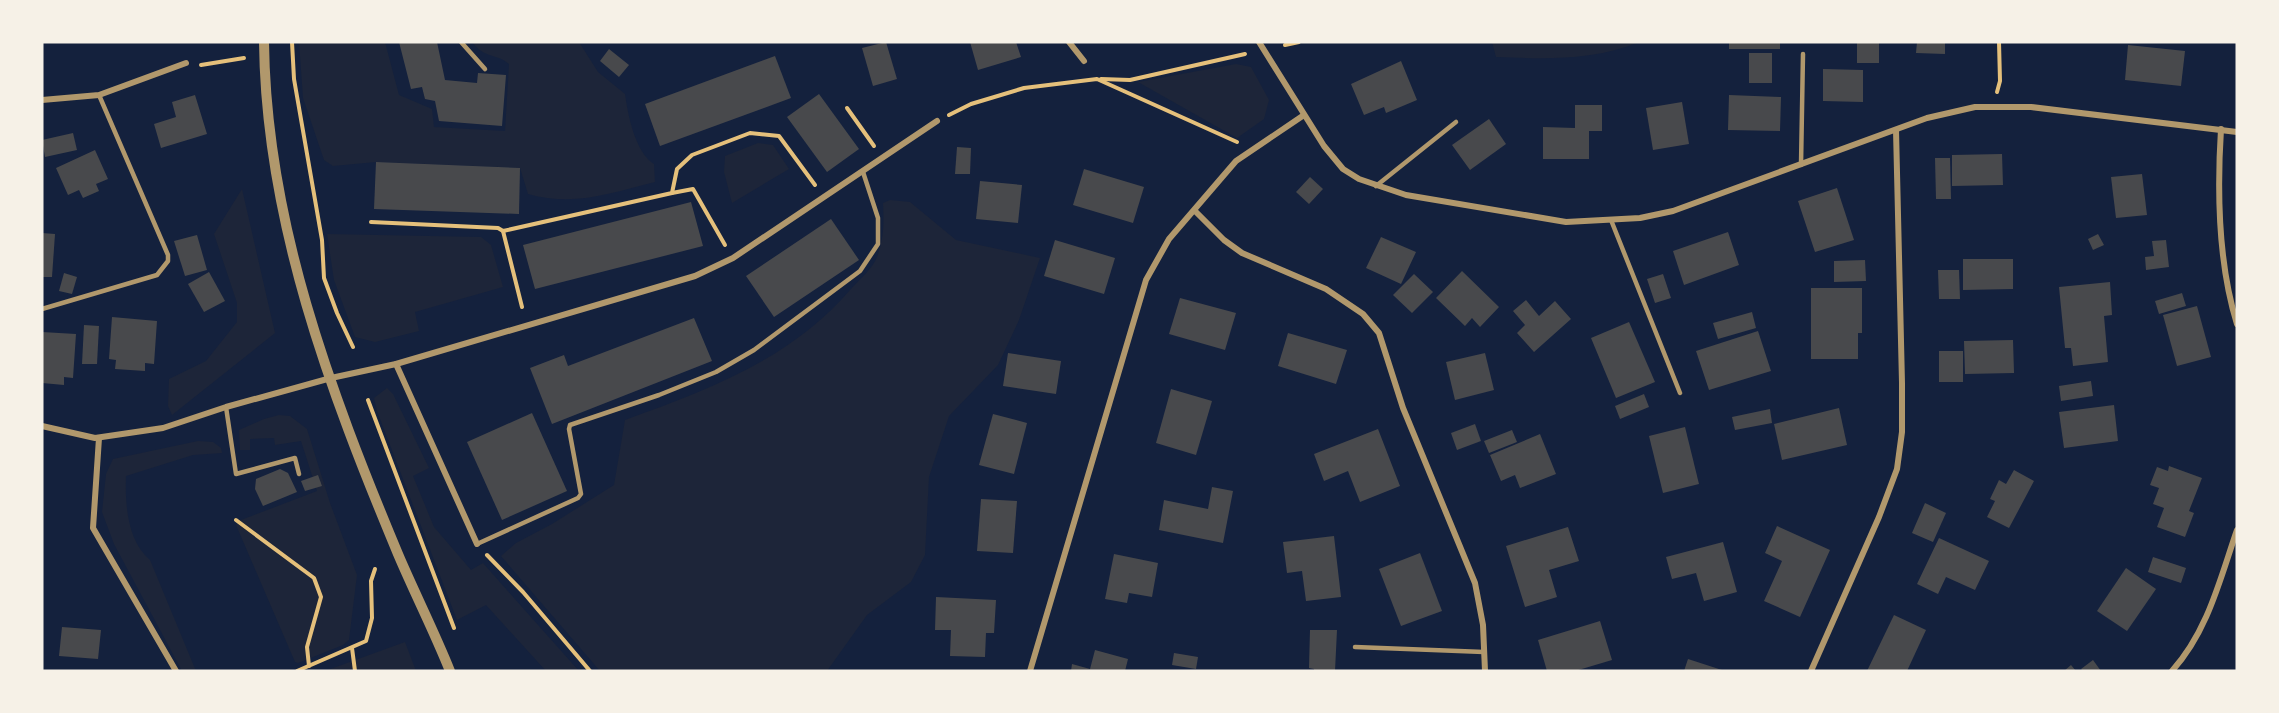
<svg xmlns="http://www.w3.org/2000/svg" width="2279" height="713" viewBox="0 0 2279 713" font-family="Barlow,sans-serif">
<rect width="100%" height="100%" fill="#14213d"/>
<g fill="#1d2539">
<path d="M299 42H385L399 95 432 109 434 127 505 131 509 64C496 53 485 59 472 42H579L598 72 625 94C628 115 635 152 654 164L655 182C610 193 575 207 528 194L520 168 376 162 333 166 324 160 303 98Z"/>
<path d="M1492 42H1639C1594 61 1543 59 1496 57Z"/>
<path d="M1236 64 1251 67 1269 100 1264 119 1237 138 1138 82Z"/>
<path d="M758 143 773 145 789 169 732 203 724 172 725 156Z"/>
<path d="M242 189 275 333 172 415 168 406 169 379 206 361 237 322V303L214 234Z"/>
<path d="M890 200 910 202 956 240 1040 258 1019 320 998 365 949 416 929 477 925 555 911 582 867 615 827 671H600L501 556 516 543 552 524 614 485 625 420C710 389 791 359 851 289 860 279 873 268 877 257 884 238 884 223 883 203Z"/>
<path d="M327 234 481 237 491 245 503 287 415 312 419 331 375 342 355 337 334 280Z"/>
<path d="M387 388 393 394 429 468 413 476 434 527 471 570 483 563 579 671H546L486 605 457 620 377 411 374 398Z"/>
<path d="M279 415 290 416 307 429 330 503 357 575 349 640 343 645 298 663 295 662 236 525 241 520 317 491 301 441 275 445 274 438 250 439V450H240L239 430 264 419Z"/>
<path d="M198 441 213 442 221 448 222 453 193 455 126 476C125 503 127 541 150 560L196 671H182L114 544 102 512 106 474 113 459Z"/>
<path d="M405 642 416 671H325Z"/>
</g>
<g fill="#48494c">
<path d="M399 42H437L445 80 477 83 478 73 506 75 502 126 439 121 435 101 425 99 422 87 411 89Z"/>
<path d="M886 42 897 79 873 86 862 48Z"/>
<path d="M970 42H1016L1021 57 978 70Z"/>
<rect x="1729" y="42" width="51" height="7"/>
<rect x="1857" y="42" width="22" height="21"/>
<path d="M1917 42H1945V54L1916 53Z"/>
<path d="M2128 45 2185 51 2181 86 2125 80Z"/>
<path d="M609 49 629 65 619 77 600 61Z"/>
<rect x="1749" y="53" width="23" height="30"/>
<path d="M775 56 791 98 660 146 645 104Z"/>
<path d="M1401 61 1417 100 1386 113 1384 107 1364 115 1351 84Z"/>
<path d="M1823 69 1863 70V102L1823 101Z"/>
<path d="M819 94 859 149 827 172 787 117Z"/>
<path d="M195 95 207 134 161 148 154 124 176 117 172 102Z"/>
<path d="M1729 95 1781 97 1780 131 1728 130Z"/>
<path d="M1682 102 1689 144 1653 150 1646 108Z"/>
<path d="M1575 105H1602V131H1589V159H1543V127L1575 128Z"/>
<path d="M1489 119 1506 144 1470 170 1452 145Z"/>
<path d="M73 133 77 150 45 157 42 140Z"/>
<path d="M957 147 971 148 970 174H955Z"/>
<path d="M95 150 108 179 96 184 99 191 83 198 79 190 68 195 56 168Z"/>
<path d="M2002 154 2003 185 1952 186V155Z"/>
<path d="M1935 158H1950L1951 199H1936Z"/>
<path d="M376 162 520 168 519 214 374 209Z"/>
<path d="M1084 169 1144 187 1133 223 1073 205Z"/>
<path d="M2142 174 2147 215 2116 218 2111 177Z"/>
<path d="M1310 177 1323 189 1309 204 1296 192Z"/>
<path d="M980 181 1022 185 1018 223 976 219Z"/>
<path d="M1837 188 1854 240 1815 252 1798 201Z"/>
<path d="M691 202 703 246 535 289 523 245Z"/>
<path d="M831 219 859 260 774 317 746 276Z"/>
<path d="M1728 232 1739 265 1684 285 1673 251Z"/>
<path d="M42 233 55 234 52 277H42Z"/>
<path d="M2098 234 2104 245 2093 250 2088 239Z"/>
<path d="M197 235 207 270 185 276 174 241Z"/>
<path d="M1381 237 1416 252 1401 284 1366 268Z"/>
<path d="M1055 240 1115 258 1104 294 1044 276Z"/>
<path d="M2166 240 2169 267 2146 270 2145 257 2154 256 2152 241Z"/>
<path d="M1963 259H2013V289L1963 290Z"/>
<path d="M1865 260 1866 281 1834 282V261Z"/>
<path d="M1938 270H1959L1960 299H1939Z"/>
<path d="M1462 271 1499 307 1480 327 1472 318 1465 326 1436 298Z"/>
<path d="M209 272 225 301 204 312 188 284Z"/>
<path d="M64 273 77 277 72 294 59 291Z"/>
<path d="M1414 274 1433 292 1412 313 1393 295Z"/>
<path d="M1663 274 1671 298 1655 303 1647 279Z"/>
<path d="M2110 282 2112 315 2104 316 2108 362 2073 366 2071 348H2065L2059 287Z"/>
<path d="M1811 288H1862V333H1858V359H1811Z"/>
<path d="M2182 293 2186 306 2159 314 2155 301Z"/>
<path d="M1180 298 1236 313 1225 350 1169 334Z"/>
<path d="M1526 300 1539 316 1555 301 1571 319 1534 352 1517 333 1525 325 1513 311Z"/>
<path d="M2197 306 2211 357 2177 366 2163 315Z"/>
<path d="M1752 312 1756 328 1718 339 1713 323Z"/>
<path d="M112 317 157 321 154 364 145 363V371L115 369 116 360 109 359Z"/>
<path d="M694 318 712 361 552 424 530 368 564 355 568 366Z"/>
<path d="M1629 322 1655 382 1616 398 1591 338Z"/>
<path d="M84 325 99 326 97 364H82Z"/>
<path d="M1758 331 1771 371 1709 390 1696 351Z"/>
<path d="M42 332 76 334 73 378 64 377V385L42 383Z"/>
<path d="M1288 333 1347 350 1336 384 1278 366Z"/>
<path d="M2013 340 2014 373 1965 374 1964 341Z"/>
<rect x="1939" y="351" width="24" height="31"/>
<path d="M1008 353 1061 361 1056 394 1003 386Z"/>
<path d="M1485 353 1494 390 1455 400 1446 362Z"/>
<path d="M2091 381 2093 396 2061 401 2059 386Z"/>
<path d="M1171 389 1212 401 1196 455 1156 443Z"/>
<path d="M1644 394 1649 407 1620 419 1615 406Z"/>
<path d="M2114 405 2118 441 2064 448 2059 412Z"/>
<path d="M1839 408 1847 445 1782 460 1774 424Z"/>
<path d="M1770 409 1772 423 1735 430 1732 417Z"/>
<path d="M532 413 567 491 502 520 467 442Z"/>
<path d="M993 414 1027 423 1014 474 979 465Z"/>
<path d="M1475 424 1481 441 1457 450 1451 433Z"/>
<path d="M1685 427 1699 484 1663 493 1649 436Z"/>
<path d="M1378 429 1400 486 1360 502 1348 471 1324 481 1314 454Z"/>
<path d="M1512 430 1517 442 1489 453 1484 441Z"/>
<path d="M1540 434 1556 474 1520 488 1515 475 1501 481 1490 455Z"/>
<path d="M2169 466 2202 478 2189 511 2194 513 2185 537 2157 527 2164 508 2153 504 2159 488 2150 485 2157 467 2168 471Z"/>
<path d="M280 469 288 473 297 492 263 506 255 489 256 479Z"/>
<path d="M2014 470 2034 481 2009 528 1987 517 1995 501 1990 499 1999 480 2006 484Z"/>
<path d="M318 475 322 486 305 491 301 481Z"/>
<path d="M1212 487 1233 491 1223 543 1159 530 1164 500 1208 509Z"/>
<path d="M981 499 1017 501 1013 553 977 551Z"/>
<path d="M1925 503 1946 513 1933 542 1912 533Z"/>
<path d="M1777 526 1830 550 1800 617 1764 601 1782 561 1765 553Z"/>
<path d="M1568 527 1579 561 1549 570 1557 597 1525 607 1506 546Z"/>
<path d="M1334 536 1341 597 1306 601 1302 571 1287 573 1283 542Z"/>
<path d="M1939 538 1989 561 1975 590 1946 577 1938 594 1917 584Z"/>
<path d="M1723 542 1737 592 1704 601 1696 573 1672 579 1666 557Z"/>
<path d="M1420 553 1442 611 1401 626 1379 569Z"/>
<path d="M1114 554 1158 563 1152 597 1129 593 1127 603 1105 599Z"/>
<path d="M2153 557 2186 568 2181 583 2148 572Z"/>
<path d="M2126 568 2156 589 2127 631 2097 611Z"/>
<path d="M936 597 996 600 994 633H986L985 657 950 656 951 630H935Z"/>
<path d="M1894 615 1926 630 1907 671H1867Z"/>
<path d="M1600 621 1612 660 1575 671H1547L1538 640Z"/>
<path d="M62 627 101 630 98 659 59 656Z"/>
<path d="M1310 630H1337L1335 671H1314V669L1309 668Z"/>
<path d="M1095 650 1128 659 1125 671H1071L1072 664 1090 669Z"/>
<path d="M1174 653 1198 657 1196 669 1172 665Z"/>
<path d="M1688 659 1725 671H1684Z"/>
<path d="M2093 660 2101 671H2083L2081 669Z"/>
<path d="M2071 665 2076 671H2064Z"/>
</g>
<g fill="none" stroke-linecap="round" stroke-linejoin="round">
<g stroke="#e5c07b" stroke-width="4">
<path d="M292 42 294 79 322 240 324 278 337 313 353 347"/>
<path d="M1285 45 1299 42"/>
<path d="M201 65 244 58"/>
<path d="M1101 79 1130 80 1245 54"/>
<path d="M1997 92 2000 81 1999 42"/>
<path d="M847 108 874 146"/>
<path d="M949 115 971 104 1024 88 1097 79 1237 142"/>
<path d="M672 193 693 189 725 245"/>
<path d="M371 222 498 228 503 231 672 193 677 169 692 155 750 133 779 136 815 185"/>
<path d="M503 231 522 307"/>
<path d="M368 400 454 628"/>
<path d="M236 520 314 578 321 597 307 647 309 666"/>
<path d="M487 555 523 592 590 671"/>
<path d="M352 648 355 671"/>
<path d="M297 671 366 641 372 618 371 581 375 569"/>
</g>
<g stroke="#b1986c" stroke-width="4.5">
<path d="M461 42 485 69"/>
<path d="M1801 165 1803 54"/>
<path d="M1376 186 1456 122"/>
<path d="M1611 220 1680 393"/>
<path d="M42 309 157 275 168 261V255L99 95"/>
<path d="M226 407 236 474 295 458 299 474"/>
<path d="M477 544 578 498 581 494 569 429 570 425 659 395 716 372 754 350 860 271 878 244V218L863 172"/>
<path d="M1355 647 1484 652"/>
</g>
<g stroke="#b1986c" stroke-width="6">
<path d="M1069 42 1084 61"/>
<path d="M1259 42 1324 146 1343 169 1359 179 1406 195 1566 222 1640 218 1673 211 1927 118 1975 107H2031L2237 132"/>
<path d="M42 100 99 95 186 63"/>
<path d="M2221 129C2217 192 2218 263 2237 324"/>
<path d="M1195 211 1224 240 1242 253 1326 289 1363 314 1379 333 1403 408 1475 583 1483 625 1485 671"/>
<path d="M396 364 477 544"/>
<path d="M42 426 95 438 163 428 226 407 331 378 396 364 695 276 733 258 937 121"/>
<path d="M99 438 93 528 176 671"/>
<path d="M1030 671 1146 280 1169 239 1236 161 1304 115"/>
<path d="M1811 671 1879 517 1897 469 1902 432V383L1896 130"/>
<path d="M2172 671C2208 631 2220 579 2237 530"/>
</g>
<path stroke="#b1986c" stroke-width="10" d="M264 42C266 221 330 391 398 554 415 594 434 631 450 671"/>
</g>
<rect width="2279" height="713" fill="none" stroke="#f6f1e7" stroke-width="87"/>
</svg>
